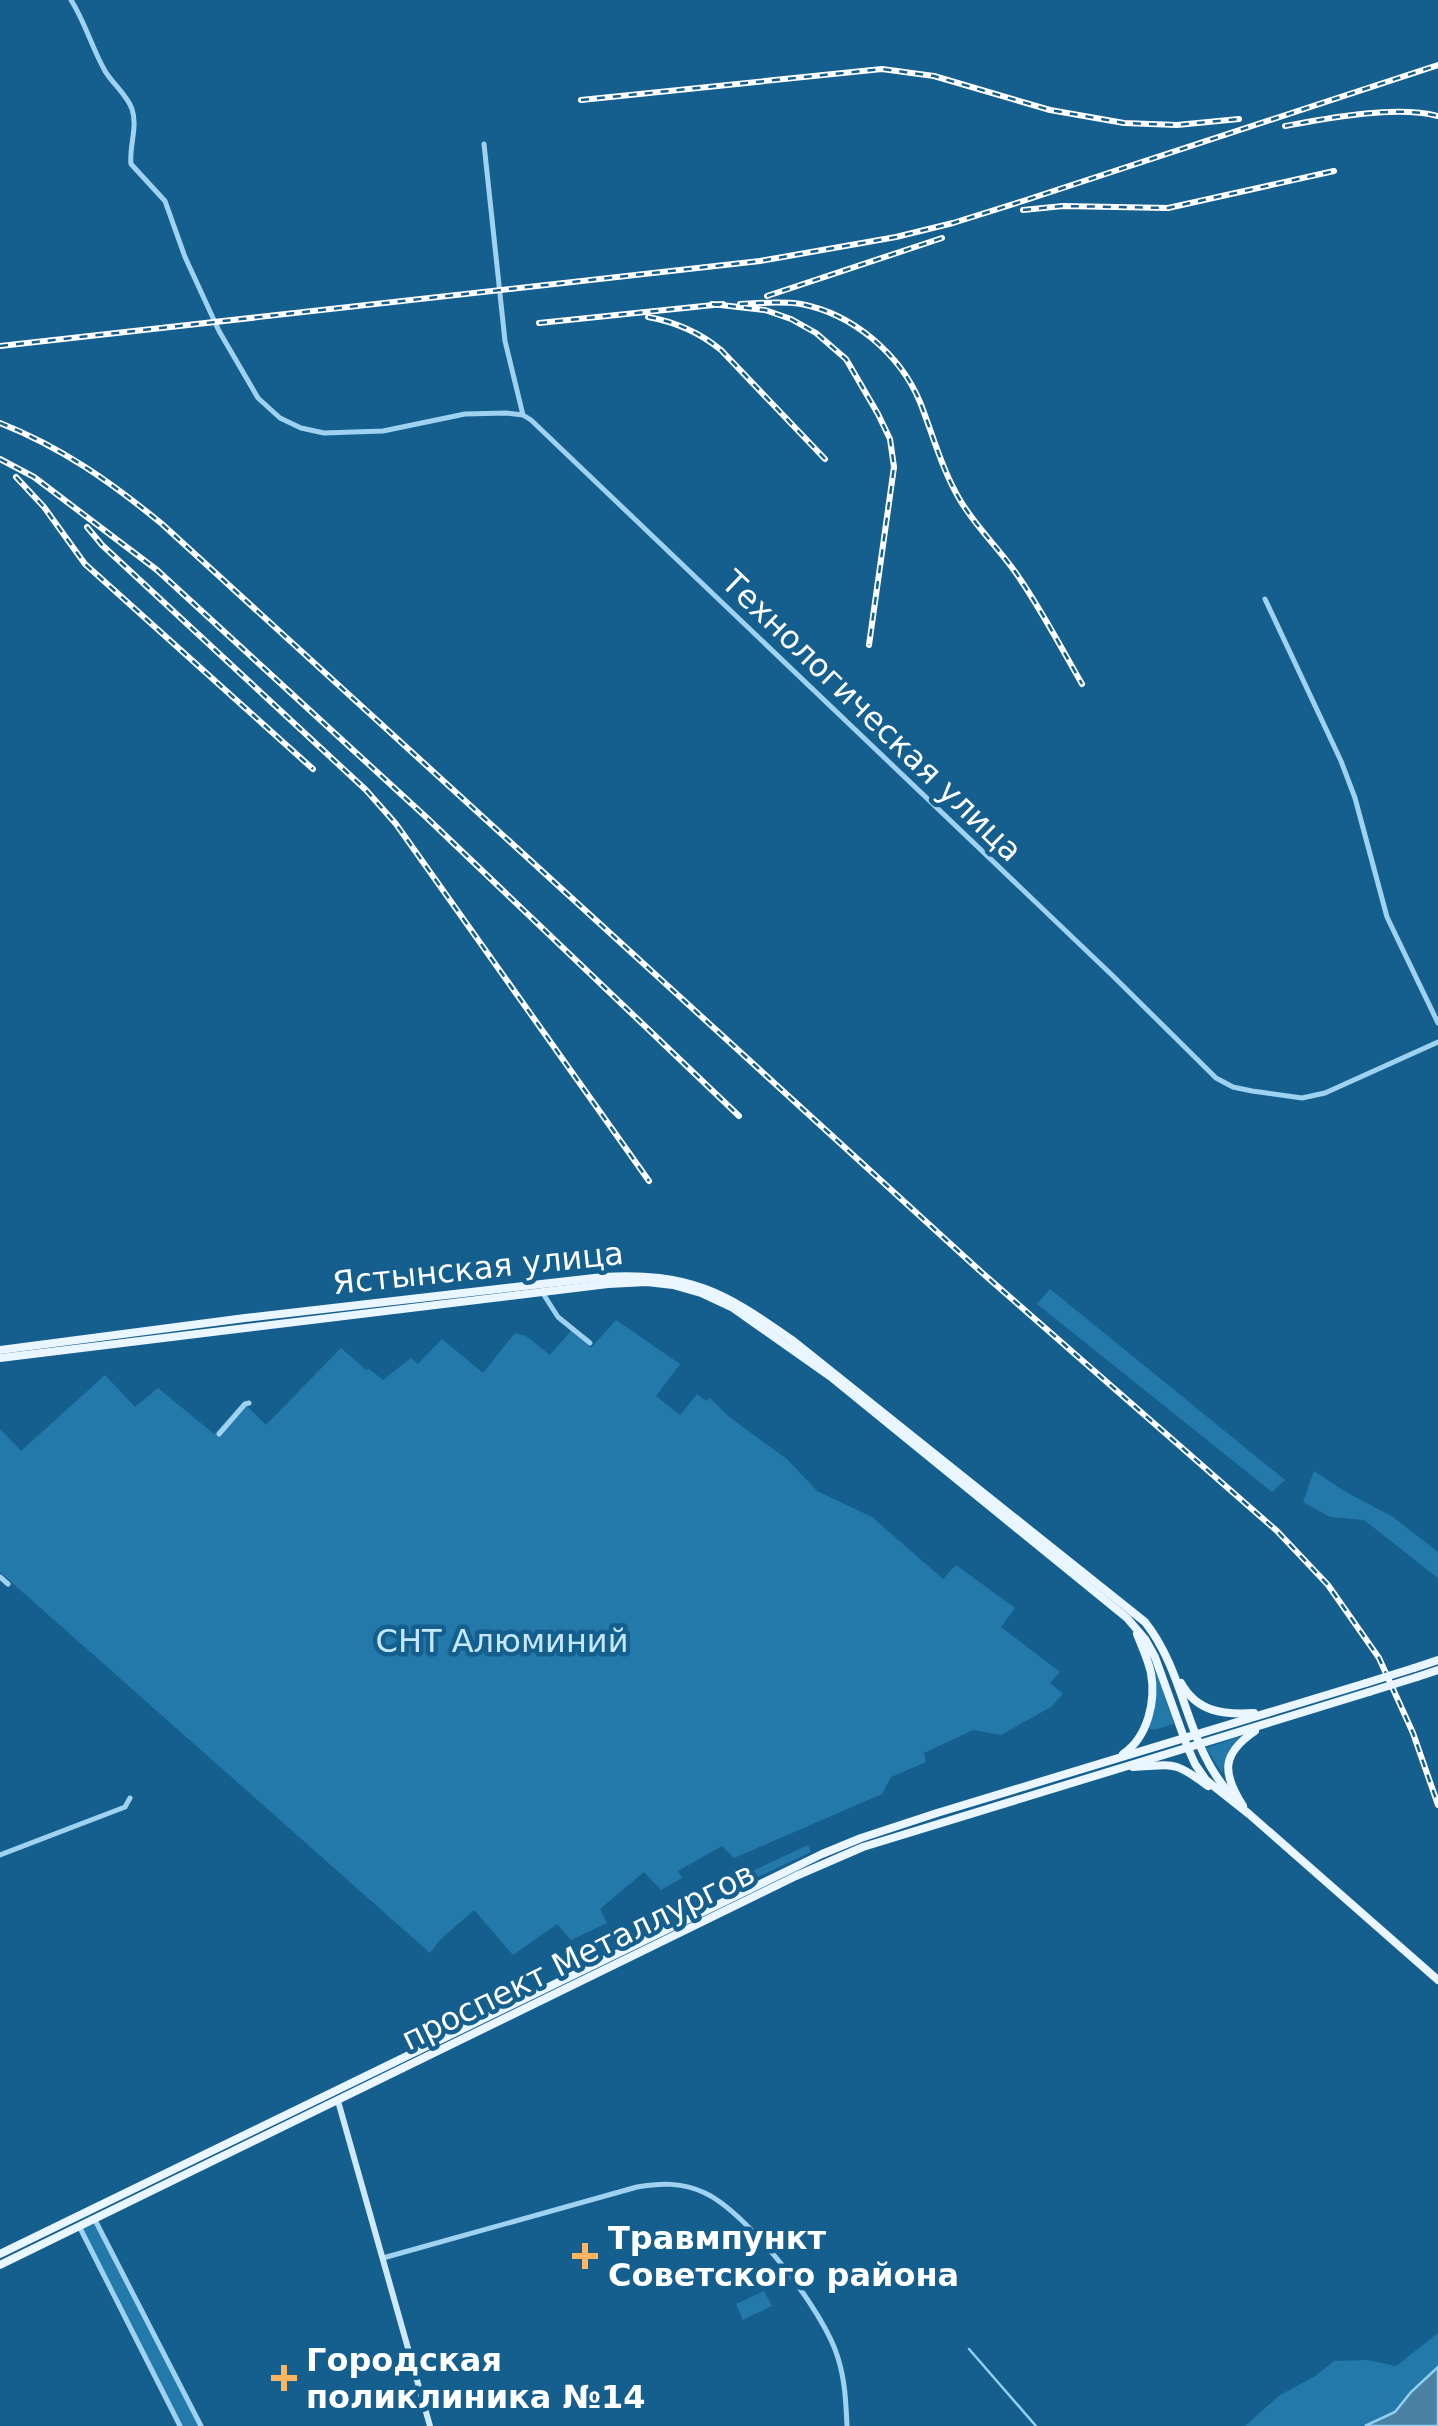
<svg xmlns="http://www.w3.org/2000/svg" width="1438" height="2426" viewBox="0 0 1438 2426" font-family="'DejaVu Sans',sans-serif">
<rect width="100%" height="100%" fill="#155f8e"/>
<g fill="#2479ab">
<path d="M1050 1289 1285 1480 1272 1492 1037 1304Z"/>
<path d="M616 1320 680 1364 656 1396 680 1415 697 1394 706 1401 710 1398 728 1416 788 1460 817 1491 872 1517 943 1579 956 1565 1015 1608 1001 1627 1060 1672 1050 1683 1063 1694 1051 1707 1001 1735 973 1730 924 1753 926 1762 891 1777 882 1794 734 1858 722 1846 678 1871 682 1878 661 1890 644 1872 600 1909 607 1923 571 1940 557 1924 513 1955 474 1910 440 1940 430 1953 0 1572V1429L21 1451 105 1375 135 1407 158 1388 214 1434 243 1402 266 1425 341 1348 366 1370 369 1369 383 1380 411 1358 418 1364 442 1339 483 1373 515 1333 526 1336 550 1355 571 1331 591 1348Z"/>
<path d="M1314 1471 1344 1491 1393 1517 1438 1552V1578L1364 1520 1330 1517 1303 1502Z"/>
<path d="M1153 1663 1174 1724 1154 1730 1149 1728C1156 1706 1157 1685 1153 1663Z"/>
<path d="M1239 1737 1229 1749 1222 1773 1206 1748Z"/>
<path d="M808 1845 811 1852 747 1882 744 1875Z"/>
<path d="M697 1898 700 1905 639 1935 636 1928Z"/>
<path d="M95 2219 201 2426H180L79 2226Z"/>
<path d="M764 2291 772 2306 743 2320 736 2304Z"/>
<path d="M1438 2333V2367L1411 2392 1395 2412 1365 2426H1245L1280 2395 1314 2377 1334 2361 1368 2360 1396 2366Z"/>
</g>
<path fill="#4a80a1" stroke="#91d0f3" stroke-width="2.5" d="M1438 2367V2426H1365L1395 2412 1411 2392Z"/>
<g fill="none" stroke-linecap="round" stroke-linejoin="round">
<path stroke="#91d0f3" stroke-width="2.5" d="M969 2349 1036 2426"/>
<g stroke="#9fd2f0" stroke-width="5">
<path d="M71 0C85 22 92 48 105 71 112 83 127 95 132 109 138 127 129 146 131 164L165 201 185 257 219 331 258 398 280 418 301 428 324 433 383 431 465 414 506 413 523 415"/>
<path d="M484 144 505 341 523 415 531 420 1114 977 1216 1078 1233 1087 1252 1091 1302 1098 1325 1093 1438 1042"/>
<path d="M1265 599 1341 761 1355 798 1387 917 1438 1023"/>
<path d="M542 1292 558 1317 590 1343"/>
<path d="M219 1434 245 1404 249 1403"/>
<path d="M0 1577 8 1584"/>
<path d="M0 1855 125 1807 130 1798"/>
<path d="M95 2220 201 2426"/>
<path d="M79 2226 180 2426"/>
<path d="M383 2258 637 2187C661 2183 682 2182 705 2193 748 2213 825 2312 838 2358 845 2380 846 2403 847 2426"/>
</g>
<path stroke="#cde9fb" stroke-width="6" d="M338 2101 430 2426"/>
<g stroke="#e9f5ff" stroke-width="8">
<path d="M0 1350 245 1318 603 1277C689 1272 724 1292 792 1340L1145 1622C1187 1675 1185 1746 1232 1796"/>
<path d="M0 1358 608 1284 647 1282 673 1285 701 1293 733 1308 831 1377 1127 1618 1145 1639 1155 1657 1187 1746 1195 1764 1206 1780 1249 1814 1438 1980"/>
<path d="M1414 1668 1438 1660"/>
<path d="M1417 1677 1438 1670"/>
<path d="M1181 1683C1197 1712 1223 1715 1254 1713"/>
<path d="M1123 1754C1148 1737 1156 1701 1151 1673 1148 1659 1142 1647 1137 1634"/>
<path d="M1133 1767C1174 1765 1173 1760 1208 1786"/>
<path d="M1243 1806C1222 1773 1221 1754 1255 1731"/>
<path d="M0 2254 822 1854 861 1838 937 1813 1366 1683"/>
<path d="M0 2265 796 1876 863 1847 1369 1692"/>
</g>
<defs>
<g id="rail">
<path d="M581 100 882 69 934 76 1050 110 1124 123 1177 125 1239 119"/>
<path d="M1285 126C1329 118 1395 105 1438 116"/>
<path d="M1023 210 1063 206 1168 208 1334 171"/>
<path d="M767 296 942 238"/>
<path d="M712 304 765 310 791 319 816 333 846 359 878 414 890 439 894 467 869 645"/>
<path d="M740 304C760 303 781 301 801 304 853 314 900 354 920 402 933 435 942 470 960 500 977 529 1002 551 1020 579 1043 613 1062 649 1082 684"/>
<path d="M648 317C676 322 699 332 721 350L825 459"/>
<path d="M539 323 723 304"/>
<path d="M0 346 760 261 896 237 953 223 1023 201 1438 65"/>
<path d="M0 423C61 447 111 482 162 524L979 1270 1277 1531 1328 1585 1379 1658 1413 1733 1438 1805"/>
<path d="M0 459 34 477 157 570 426 817 739 1116"/>
<path d="M16 477 44 507 85 564 313 769"/>
<path d="M87 527 102 545 366 790 396 824 649 1181"/>
</g>
</defs>
<use href="#rail" stroke="#fff" stroke-width="6"/>
<use href="#rail" stroke="#155f8e" stroke-width="2.5" stroke-dasharray="8" stroke-linecap="butt"/>
<g stroke="#e9f5ff" stroke-width="8">
<path d="M1366 1683 1414 1668"/>
<path d="M1369 1692 1417 1677"/>
</g>
</g>
<g fill="#ffb45f" stroke="#155f8e" stroke-width="4">
<path d="M580 2241h10v10h10v10h-10v10h-10v-10h-10v-10h10z"/>
<path d="M279 2363h10v10h10v10h-10v10h-10v-10h-10v-10h10z"/>
</g>
<g text-anchor="middle" stroke-width="9" stroke-linejoin="round" paint-order="stroke">
<g font-size="32" fill="#fff" stroke="#155f8e">
<text transform="translate(872 716) rotate(44)" y="11">Технологическая улица</text>
<text transform="translate(478 1268) rotate(-6)" y="11">Ястынская улица</text>
<text transform="translate(578 1956) rotate(-26)" y="11">проспект Металлургов</text>
</g>
<g font-size="32" fill="#c6e8fc" stroke="#155f8e">
<text x="502" y="1652">СНТ Алюминий</text>
</g>
<g font-size="32" font-weight="bold" fill="#fff" stroke="#155f8e" text-anchor="start">
<text x="608" y="2249">Травмпункт<tspan x="608" dy="37">Советского района</tspan></text>
<text x="306" y="2371">Городская<tspan x="306" dy="37">поликлиника №14</tspan></text>
</g>
</g>
</svg>
